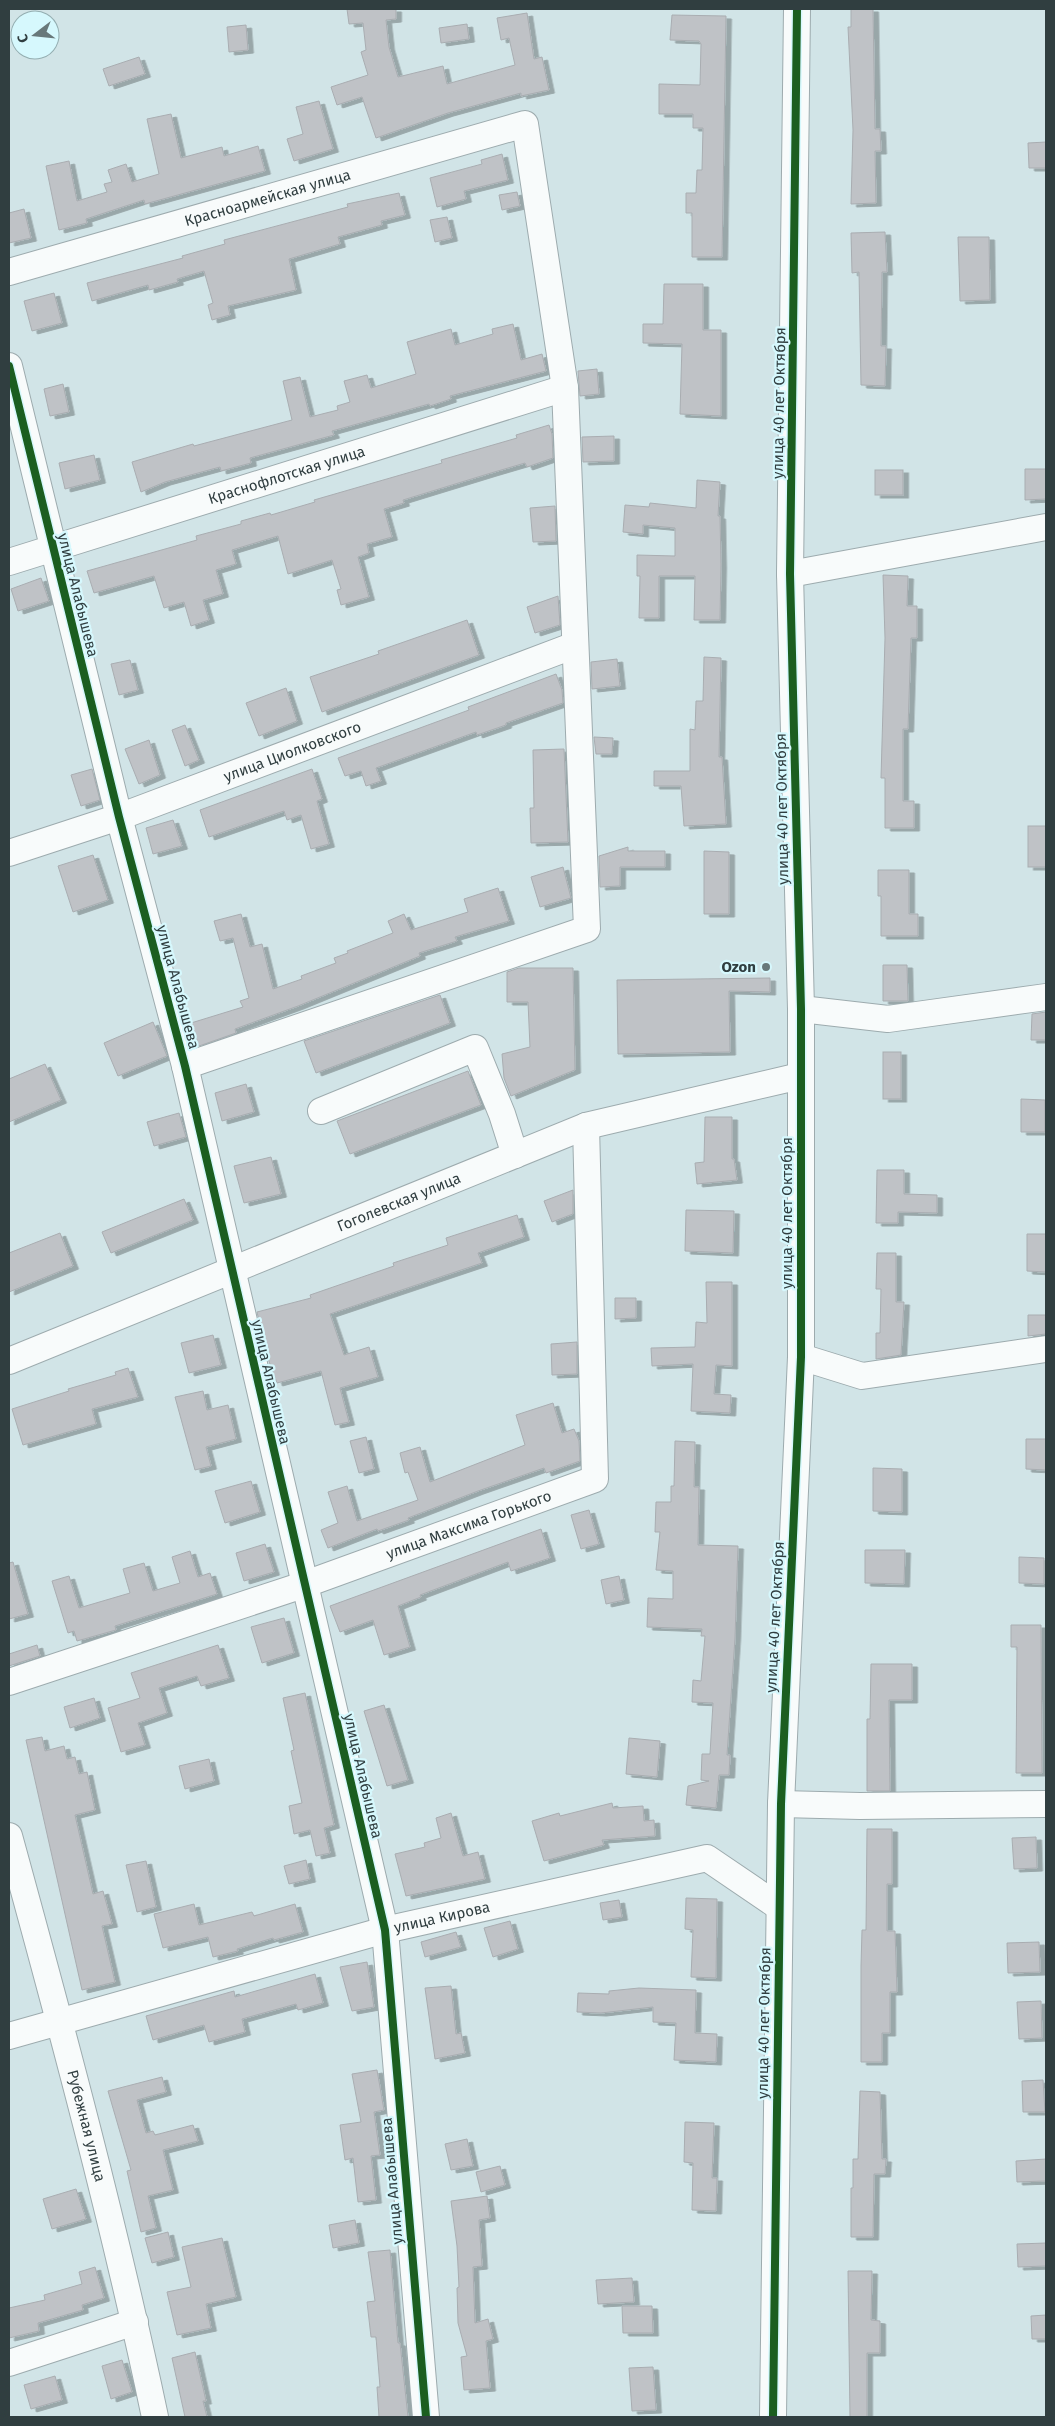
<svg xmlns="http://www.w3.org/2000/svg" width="1055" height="2426" viewBox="0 0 1055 2426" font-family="'Fira Sans',sans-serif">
<defs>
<filter id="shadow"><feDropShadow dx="5.5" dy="3" stdDeviation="0" flood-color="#0004"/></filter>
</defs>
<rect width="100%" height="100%" fill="#d1e4e7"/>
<g fill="#bfc2c6" stroke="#a9adb1" filter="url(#shadow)">
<path d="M347 9H396V19L386 20 389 47 398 77 443 66 447 84 515 65 509 38 501 40 497 18 527 13 534 59 542 57 549 90 521 96V93L448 113 376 138 362 97 337 105 331 87 368 75 361 52 366 50 363 23 349 24Z"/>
<path d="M851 9H873L875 129H880L881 151H875L876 203 851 204 853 130 848 27H851Z"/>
<path d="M672 15 726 16 722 257H692V213H686V193H696L697 170H702L703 128H693V114H659V84L700 85 701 44 699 41 670 40Z"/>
<path d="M467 24 469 39 441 43 439 28Z"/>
<path d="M246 25 248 50 229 52 227 27Z"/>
<path d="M139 57 145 74 109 86 103 69Z"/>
<path d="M319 101 333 149 294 161 287 139 303 134 296 107Z"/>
<path d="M171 114 181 158 222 147 224 156 258 146 265 171 145 204 144 200 86 219 87 223 59 230 46 166 69 161 77 201 107 192 104 184 112 182 108 170 126 164 132 182 159 174 147 119Z"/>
<path d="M1046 142V168H1029L1028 143Z"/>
<path d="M502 154 508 180 464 191 466 199 437 207 430 178 482 164 481 160Z"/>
<path d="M517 192 520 206 502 210 499 195Z"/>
<path d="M399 193 405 215 381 221 382 225 338 237 340 244 289 259 296 290 228 306 230 315 212 320 208 305 213 303 204 271 177 279 178 282 149 290 148 285 92 301 87 283 183 258 182 256 225 244 224 240 348 207 347 204Z"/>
<path d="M24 209 31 238 9 243V213Z"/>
<path d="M447 217 452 238 435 242 430 220Z"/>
<path d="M885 232 887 272H882L881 346H886L885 386 861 385 859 272 852 273 851 233Z"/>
<path d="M958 237H989L990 300 960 301Z"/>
<path d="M664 284H703V330H721V416L680 414 682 344 643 343V324H663Z"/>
<path d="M54 293 62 323 32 331 24 301Z"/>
<path d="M513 324 521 360 542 354 546 371 450 396 451 399 430 406 429 404 332 431 334 435 250 458 251 463 221 471 220 467 165 482 141 492 132 462 193 444 194 446 292 420 283 381 300 377 310 417 338 410 337 406 350 402 344 381 367 375 371 388 416 374 407 342 451 329 455 345 493 334 492 329Z"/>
<path d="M597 369 599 394 580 396 578 371Z"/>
<path d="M63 384 69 412 50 416 44 389Z"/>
<path d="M549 425 552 434 553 458 527 467 525 463 491 473 403 500 404 503 384 509 392 537 367 544 369 553 358 557 369 597 341 605 337 590 341 589 332 560 288 574 278 536 232 550 236 564 216 570 223 594 203 600 209 620 191 626 184 602 164 608 154 576 94 593 87 571 197 540 196 536 241 524V521L270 513 271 515 315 502 314 500 442 463 441 460 517 438 516 435Z"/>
<path d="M614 436V461L583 462 582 437Z"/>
<path d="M94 455 100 480 65 489 59 463Z"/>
<path d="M1025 469H1046V499L1025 500Z"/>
<rect x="875" y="470" width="28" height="25"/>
<path d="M697 480 720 482 718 516H720L721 565 720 620H694L695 576H659V618H639L640 576H637V555L675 556V528L643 525V534L623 532 625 505 649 507 650 503 696 508Z"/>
<path d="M555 506 556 541 533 542 530 508Z"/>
<path d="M883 575 908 576 907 606H917V638H911L908 729H903V801H914V828H885V778H881L885 638Z"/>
<path d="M41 578 49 601 18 611 11 589Z"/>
<path d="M558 596 560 625 535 633 527 607Z"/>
<path d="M467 620 479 655 322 712 310 677 379 654 378 651Z"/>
<path d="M704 657 721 658 719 757H722L726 824 684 826 681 786H654V771H690V729L695 730 696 701H703Z"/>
<path d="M617 659 620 686 592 689 591 662Z"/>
<path d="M130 660 138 690 119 695 111 664Z"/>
<path d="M556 674 562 690 563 703 506 723V725L477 735 476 732 376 768 381 781 366 786 361 771 345 776 338 758 469 710 468 707Z"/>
<path d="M286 688 297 721 259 736 246 703Z"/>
<path d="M185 725 199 760 185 766 172 730Z"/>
<path d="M594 737 613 738 612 754H596Z"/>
<path d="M149 740 160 775 139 784 125 749Z"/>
<path d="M564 749 568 842 531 843 530 808H534L533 750Z"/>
<path d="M92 769 100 800 81 806 71 775Z"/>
<path d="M312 769 322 799 317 801 329 844 311 849 301 815 287 820 284 811 209 837 200 810Z"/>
<path d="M173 820 182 846 153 854 146 828Z"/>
<rect x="1028" y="826" width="18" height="41"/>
<path d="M628 847V851H665V867H620V886L600 887 599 856Z"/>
<path d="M704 851 729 852V914H704Z"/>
<path d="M93 855 108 900 73 912 58 866Z"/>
<path d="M563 867 571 898 540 907 531 877Z"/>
<path d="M878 870H909V914H918V936H881V896H878Z"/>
<path d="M498 888 509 921 455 937 457 941 419 953 420 956 298 1006 235 1029 236 1033 199 1046 191 1023 243 1007 240 1001 249 998 233 938 220 941 214 921 241 914 250 947 262 944 273 989 302 979 301 976 336 963 334 958 348 953 347 951 393 933 388 921 404 914 411 930 468 912 464 899Z"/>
<path d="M883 965H907L908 1001H883Z"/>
<path d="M519 968H573L575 1070 511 1096 504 1078 502 1054 530 1047 528 1002H507V972Z"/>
<path d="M770 978V992L729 991 730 1052 618 1054 617 980Z"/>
<path d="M440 995 450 1023 316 1073 304 1041Z"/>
<path d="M1046 1012V1040H1031L1032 1014Z"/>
<path d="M153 1022 167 1056 118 1076 104 1043Z"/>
<rect x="883" y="1052" width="18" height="47"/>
<path d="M45 1064 61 1100 9 1122V1079Z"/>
<path d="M468 1071 481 1105 350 1154 337 1121Z"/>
<path d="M246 1084 254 1112 222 1121 215 1093Z"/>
<path d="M1021 1099 1045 1100V1132H1021Z"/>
<path d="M179 1113 186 1137 154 1146 147 1122Z"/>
<path d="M705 1117H732V1159H734L737 1180 697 1184 695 1163 704 1162Z"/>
<path d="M271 1157 281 1194 244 1203 234 1166Z"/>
<path d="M877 1170H904V1194L937 1195V1213L898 1212V1223H876Z"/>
<path d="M573 1190V1214L552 1222 544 1201Z"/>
<path d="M184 1199 193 1220 111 1253 102 1232Z"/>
<path d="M686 1210 734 1211 733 1253 685 1251Z"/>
<path d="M517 1215 524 1237 478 1253 482 1263 330 1314 344 1355 369 1347 378 1377 340 1388 349 1422 335 1425 321 1371 277 1383 267 1356 257 1312 311 1298 310 1295 394 1266 393 1263 448 1245 446 1238Z"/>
<path d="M60 1233 73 1266 9 1292V1253Z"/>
<path d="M1027 1234H1046V1272L1027 1271Z"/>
<path d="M877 1253H896V1302H904L901 1355 876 1359V1333H880L881 1289H876Z"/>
<path d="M706 1282H732V1366L716 1365 714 1394 731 1395 730 1413 691 1411 693 1364 652 1366 651 1348 695 1347 696 1322 707 1323Z"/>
<path d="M615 1298H636V1318L615 1319Z"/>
<path d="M1028 1315H1046V1334L1028 1336Z"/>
<path d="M213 1335 221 1365 189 1373 181 1343Z"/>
<path d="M577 1342V1374L552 1375 551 1344Z"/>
<path d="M128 1368 138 1397 92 1409 96 1424 23 1445 12 1409 69 1391 68 1389 116 1375 115 1372Z"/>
<path d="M203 1391 207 1410 228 1405 236 1439 206 1447 211 1466 195 1470 175 1397Z"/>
<path d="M553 1403 562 1433 574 1429 579 1441 580 1461 546 1473 544 1468 478 1491 408 1518 409 1520 378 1531 377 1529 328 1548 321 1530 338 1523 328 1492 347 1486 357 1521 418 1500 408 1472 405 1473 400 1453 420 1447 430 1482 525 1445 516 1415Z"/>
<path d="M366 1437 374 1469 359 1473 350 1441Z"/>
<path d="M1026 1439H1046V1470L1026 1469Z"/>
<path d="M675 1441 695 1442 694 1487H699L698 1545 738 1546 735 1638 727 1755H730L729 1775H719L716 1808 686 1805 688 1786 709 1781 701 1780 702 1754H710L713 1703 692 1702 693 1680 701 1681 705 1636H701L702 1629 647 1627 648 1598 673 1599V1571L656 1570 660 1532H655L656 1502H671V1486H674Z"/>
<path d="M873 1468 902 1469V1512L873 1511Z"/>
<path d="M251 1481 260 1512 225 1523 215 1491Z"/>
<path d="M589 1510 599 1544 581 1549 571 1515Z"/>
<path d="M541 1529 550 1558 511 1571 508 1562 420 1595 421 1597 398 1606 410 1647 384 1655 373 1620 340 1632 330 1606Z"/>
<path d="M265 1544 274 1572 244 1581 236 1553Z"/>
<path d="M865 1550H905L904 1584 865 1583Z"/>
<path d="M190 1551 198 1577 210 1573 217 1594 115 1626 116 1630 77 1641 74 1631 68 1633 52 1581 69 1576 79 1608 130 1593 123 1569 144 1563 153 1591 180 1583 172 1557Z"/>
<path d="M1019 1557 1044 1558V1584L1019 1583Z"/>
<path d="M13 1562 28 1614 9 1619V1563Z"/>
<path d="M619 1576 624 1600 606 1604 601 1580Z"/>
<path d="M284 1618 294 1653 262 1663 251 1627Z"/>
<path d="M1011 1625H1041L1042 1773H1016L1017 1647H1011Z"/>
<path d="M37 1645 40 1656 9 1666V1654Z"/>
<path d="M218 1645 229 1678 201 1686 197 1676 159 1688 167 1713 138 1723 145 1745 121 1752 108 1708 140 1698 131 1673Z"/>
<path d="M871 1664H912V1700H889L890 1791H867V1719H870Z"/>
<path d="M305 1693 334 1825 324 1828 330 1853 316 1856 310 1830 294 1834 289 1806 302 1803 291 1751 294 1750 283 1698Z"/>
<path d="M94 1698 100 1718 70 1728 64 1707Z"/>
<path d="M384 1705 408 1780 387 1786 364 1711Z"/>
<path d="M42 1737 45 1751 64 1746 67 1759 75 1757 79 1774 87 1772 95 1810 75 1815 93 1894 103 1891 112 1924 102 1926 115 1982 82 1990 26 1740Z"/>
<path d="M629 1738 660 1741 657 1777 626 1774Z"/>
<path d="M209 1759 214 1781 185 1789 179 1766Z"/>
<path d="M612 1803 613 1808 643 1806 644 1821 654 1820 655 1836 602 1840 604 1845 544 1861 532 1821 559 1813 560 1816Z"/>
<path d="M451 1813 463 1856 478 1852 485 1879 406 1896 395 1854 425 1847 424 1843 441 1838 436 1818Z"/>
<path d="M867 1829H892V1884H887V1931H895L897 1992H890V2033H882V2062H861V1966L862 1930H866Z"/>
<path d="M1036 1837 1037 1868 1014 1869 1012 1838Z"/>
<path d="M306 1860 310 1879 289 1884 284 1866Z"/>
<path d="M146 1861 156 1907 137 1912 126 1865Z"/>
<path d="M686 1898 717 1899 716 1978 691 1977 693 1930 685 1929Z"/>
<path d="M619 1900 622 1917 603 1920 600 1903Z"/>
<path d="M194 1904 199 1925 252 1912 254 1916 295 1904 303 1932 274 1940 273 1938 237 1949 238 1951 213 1957 208 1937 163 1948 154 1914Z"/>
<path d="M510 1921 518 1949 493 1957 484 1928Z"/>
<path d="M456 1932 461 1947 425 1957 421 1942Z"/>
<path d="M1039 1942 1040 1972 1008 1973 1007 1943Z"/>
<path d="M367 1962 374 2007 352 2011 340 1967Z"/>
<path d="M315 1974 323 2003 298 2010 296 2004 242 2019 245 2032 209 2042 204 2025 153 2040 146 2016 234 1991 235 1997Z"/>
<path d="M451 1986 456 2034 461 2033 465 2053 435 2059 425 1988Z"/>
<path d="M639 1988 696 1990 695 2033 717 2034 716 2062 674 2060 676 2023 653 2022V2007L601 2013 577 2012 578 1993 609 1994V1991Z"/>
<path d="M1041 2001 1042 2038 1019 2039 1017 2002Z"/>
<path d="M377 2070 384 2110 374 2112 380 2155 371 2156 376 2200 358 2202 353 2158 345 2160 340 2125 361 2122 352 2074Z"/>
<path d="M162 2077 166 2092 137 2100 146 2133 153 2131 155 2135 193 2125 198 2141 163 2150 173 2190 148 2196 156 2228 141 2232 127 2171 131 2170 108 2091Z"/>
<path d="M1043 2080 1045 2112H1023L1022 2081Z"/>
<path d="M860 2091 880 2092 882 2159H886L885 2174H874L873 2237H851V2188H853V2159H858Z"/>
<path d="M685 2122 714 2123 712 2178H717L716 2211 692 2210 693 2163 684 2162Z"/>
<path d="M467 2139 473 2166 451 2170 445 2144Z"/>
<path d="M1046 2159V2181L1017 2182 1016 2161Z"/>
<path d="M500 2166 505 2185 481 2192 476 2172Z"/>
<path d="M76 2189 86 2219 52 2229 43 2199Z"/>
<path d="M487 2196 490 2218 479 2220 482 2266 473 2267 475 2323 488 2319 493 2339 486 2341 490 2388 464 2390 461 2357 467 2356 458 2323 457 2288 459 2287 457 2246 451 2201Z"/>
<path d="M355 2220 359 2243 333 2248 329 2225Z"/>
<path d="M168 2232 174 2257 152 2263 145 2238Z"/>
<path d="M222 2238 236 2297 206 2304 211 2328 177 2335 167 2292 191 2287 182 2247Z"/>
<path d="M1046 2243V2266L1018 2267 1017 2244Z"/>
<path d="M390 2250 398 2343H400L408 2417H379L377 2387H380L376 2337H371L367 2302 375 2301 368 2252Z"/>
<path d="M95 2267 104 2298 82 2305 83 2310 38 2323 39 2331 9 2338V2308L45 2300 44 2295 82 2284 79 2272Z"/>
<path d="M848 2271H872L871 2320 880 2321V2353H867V2417H850Z"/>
<path d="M632 2278 634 2302 598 2304 596 2280Z"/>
<path d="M622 2306H652L653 2333H623Z"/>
<path d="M1046 2315V2339H1032L1031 2316Z"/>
<path d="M195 2352 206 2401H203L207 2417H185L172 2358Z"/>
<path d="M122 2360 132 2392 111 2399 102 2366Z"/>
<path d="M653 2367 656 2410 632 2411 629 2368Z"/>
<path d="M55 2376 62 2400 31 2409 24 2385Z"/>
</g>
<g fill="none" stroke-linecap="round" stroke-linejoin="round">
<defs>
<g id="minor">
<path id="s1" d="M9 272 525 124 565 388 587 929 185 1066"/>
<path d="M9 366 119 817 185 1066 385 1930 426 2417"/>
<path id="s2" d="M9 562 565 388"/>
<path d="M790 574 1046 527"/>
<path id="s3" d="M9 853 119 817 575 645"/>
<path d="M801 1009 888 1019 1046 997"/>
<path d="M321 1111 475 1048 502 1114 515 1155"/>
<path d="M801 1357 862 1376 1046 1349"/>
<path id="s4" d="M9 1361 586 1126 800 1076"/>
<path id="s5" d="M9 1682 303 1585 595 1479 586 1126"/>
<path d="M781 1804 860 1806 1046 1804"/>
<path id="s6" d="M9 1836C62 2029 114 2222 155 2417"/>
<path id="s7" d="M9 2036 385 1930 707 1858 779 1907"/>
<path d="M9 2363 135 2322"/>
<path d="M773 2417 781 1804 801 1357V1009L790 574 797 9"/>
</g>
</defs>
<use href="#minor" stroke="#9dabae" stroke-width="28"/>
<use href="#minor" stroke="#f8fbfb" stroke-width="26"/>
<defs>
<g id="cycleway">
<path d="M9 366 119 817 185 1066 385 1930 426 2417"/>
<path d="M773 2417 781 1804 801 1357V1009L790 574 797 9"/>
</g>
</defs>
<use href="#cycleway" stroke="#d6f8fd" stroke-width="11"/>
<use href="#cycleway" stroke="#1b5e20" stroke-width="8"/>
</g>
<circle fill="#68787a" stroke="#d6f8fd" stroke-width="2" cx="766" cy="967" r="5"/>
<g text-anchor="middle" stroke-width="4.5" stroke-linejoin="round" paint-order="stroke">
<g font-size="15" fill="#303e40" stroke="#d6f8fd">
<text dy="5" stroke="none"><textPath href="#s1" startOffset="269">Красноармейская улица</textPath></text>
<text transform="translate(779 403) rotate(-89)" y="5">улица 40 лет Октября</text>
<text dy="5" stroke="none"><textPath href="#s2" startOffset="291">Краснофлотская улица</textPath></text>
<text transform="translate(78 595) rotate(76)" y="5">улица Алабышева</text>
<text dy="5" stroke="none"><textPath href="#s3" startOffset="301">улица Циолковского</textPath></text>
<text transform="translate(782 809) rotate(-91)" y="5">улица 40 лет Октября</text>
<text transform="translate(178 987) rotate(75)" y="5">улица Алабышева</text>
<text dy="5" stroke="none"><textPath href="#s4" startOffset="421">Гоголевская улица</textPath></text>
<text transform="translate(787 1213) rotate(-90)" y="5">улица 40 лет Октября</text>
<text transform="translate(271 1382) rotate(77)" y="5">улица Алабышева</text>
<text dy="5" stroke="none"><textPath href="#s5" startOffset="486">улица Максима Горького</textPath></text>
<text transform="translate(775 1617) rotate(-87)" y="5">улица 40 лет Октября</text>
<text transform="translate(363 1776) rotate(77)" y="5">улица Алабышева</text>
<text dy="5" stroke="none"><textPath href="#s7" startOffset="449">улица Кирова</textPath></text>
<text transform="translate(764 2023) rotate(-89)" y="5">улица 40 лет Октября</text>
<text dy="5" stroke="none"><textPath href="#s6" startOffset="300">Рубежная улица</textPath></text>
<text transform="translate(392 2181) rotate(-95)" y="5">улица Алабышева</text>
</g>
<g font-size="15" font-weight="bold" fill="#303e40" stroke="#d6f8fd" text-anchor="end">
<text x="756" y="972">Ozon</text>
</g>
</g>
<rect width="1055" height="2426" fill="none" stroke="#303e40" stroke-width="20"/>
<g transform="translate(35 35) rotate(254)"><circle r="24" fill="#d6f8fd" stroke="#94aeb1"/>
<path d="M0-4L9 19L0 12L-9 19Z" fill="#68787a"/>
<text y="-8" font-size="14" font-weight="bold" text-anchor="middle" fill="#303e40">С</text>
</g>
</svg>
